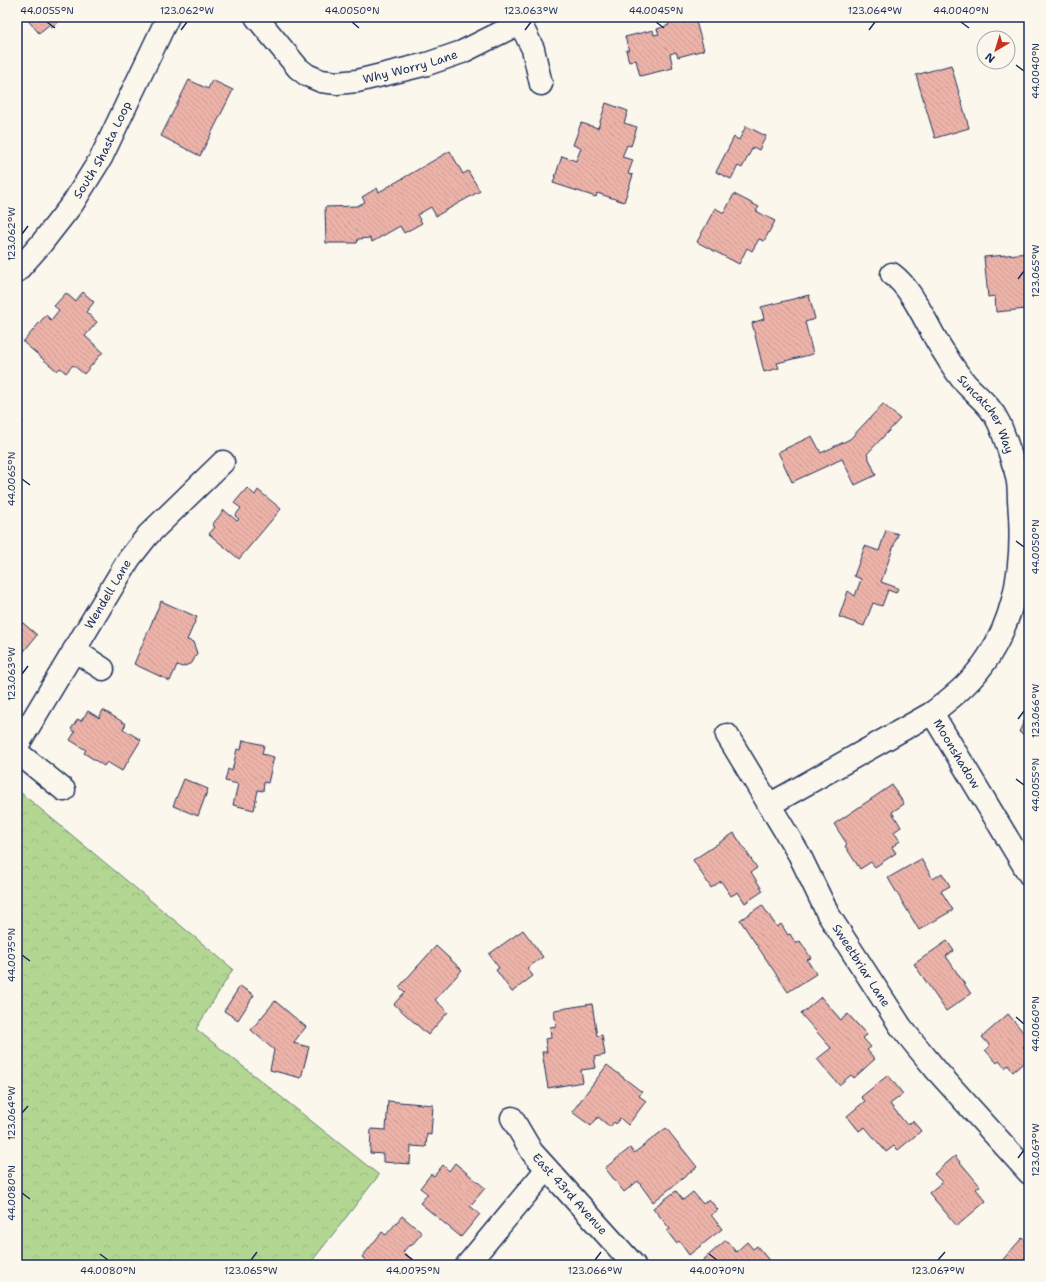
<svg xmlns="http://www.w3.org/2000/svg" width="1046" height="1282" viewBox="0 0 1046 1282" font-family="'Shantell Sans',sans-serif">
<defs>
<pattern id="forest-crowns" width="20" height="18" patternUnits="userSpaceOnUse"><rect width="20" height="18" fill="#b3d792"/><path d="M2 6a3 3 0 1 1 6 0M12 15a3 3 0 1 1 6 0" fill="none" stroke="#99b980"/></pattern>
<pattern id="building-back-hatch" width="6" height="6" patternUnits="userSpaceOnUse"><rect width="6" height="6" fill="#edb3a8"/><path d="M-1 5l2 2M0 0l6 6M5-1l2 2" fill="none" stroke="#cb9a93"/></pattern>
</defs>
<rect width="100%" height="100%" fill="#fbf7ec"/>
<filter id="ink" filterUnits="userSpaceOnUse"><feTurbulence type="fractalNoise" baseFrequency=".025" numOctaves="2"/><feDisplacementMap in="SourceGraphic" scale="8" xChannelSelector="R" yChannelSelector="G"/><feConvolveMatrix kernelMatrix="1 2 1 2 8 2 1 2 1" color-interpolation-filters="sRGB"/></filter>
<g filter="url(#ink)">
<path fill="url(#forest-crowns)" stroke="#678378" d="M20 792 233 969 196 1029 379 1175 309 1265H17V794Z"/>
<g fill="url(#building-back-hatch)" stroke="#1b2f5e">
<path d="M25 17H71L65 22 62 18 52 27 50 24 39 33Z"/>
<path d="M666 17H699L695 18 704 50 678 57 676 52 670 54 673 68 640 76 636 60 629 62 626 50H629L625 37 653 30 654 35 659 34 657 29 669 25Z"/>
<path d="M951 65 969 128 935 138 916 75Z"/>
<path d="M189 80 208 89 212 80 233 90 200 156 161 136Z"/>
<path d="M606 103 628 111 624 123 637 127 631 146 627 145 622 157 633 160 628 174 633 175 624 202 597 193 596 197 553 183 562 156 576 161 581 148 573 145 581 123 598 128Z"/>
<path d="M746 126 766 136 759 150 753 147 742 168 738 166 731 179 716 172 734 137 739 140Z"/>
<path d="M450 151 463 174 468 171 480 191 436 216 431 207 417 215 422 223 404 233 400 226 372 242 370 238 358 239 357 243H326L325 207 357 206 365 202 362 197 377 188 379 192Z"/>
<path d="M734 194 759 207 756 211 775 221 764 241 759 239 752 251 747 248 739 264 697 242 715 208 724 213Z"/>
<path d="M1029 253V297L1025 298 1026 309 996 312 995 296 988 297 984 257Z"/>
<path d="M83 292 94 302 86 312 97 322 85 336 103 352 84 374 73 365 66 373 60 368 57 371 23 342 46 315 51 320 59 310 54 306 66 293 75 301Z"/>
<path d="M809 295 815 319 805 322 813 354 777 363 779 368 764 372 752 323 764 319 761 307Z"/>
<path d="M883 404 900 419 867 454 876 475 855 485 842 459 792 482 778 452 812 436 821 453 850 439Z"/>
<path d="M17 415 23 423 17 427Z"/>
<path d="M247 488 255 495 258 490 281 509 239 559 209 534 215 527 212 525 224 510 237 521 239 519 235 516 241 508 234 503Z"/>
<path d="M886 530 898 534 881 582 898 588 896 593 888 590 882 606 873 603 864 626 839 617 848 591 855 596 861 579 854 576 865 546 879 551Z"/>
<path d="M161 601 197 617 187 640 193 642 197 653 192 663 182 667 177 665 170 681 134 664Z"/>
<path d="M17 618 37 635 17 660Z"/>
<path d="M103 710 126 724 123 729 141 740 122 771 107 762 104 766 84 753 86 750 70 740 75 732 71 729 78 719 81 721 88 711 99 718Z"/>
<path d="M1029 711V737L1019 732Z"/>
<path d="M243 740 264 745 262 754 274 757 268 783 264 782 263 791 258 790 254 810 233 805 238 784 225 781 228 769 232 771 237 749 241 750Z"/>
<path d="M184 779 208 789 198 816 173 806Z"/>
<path d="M892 785 904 804 892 812 901 827 894 832 900 841 892 847 896 853 875 867 871 862 860 869 845 846 847 844 834 824Z"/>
<path d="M734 833 757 868 751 872 763 891 745 903 738 892 731 896 721 881 711 888 693 860Z"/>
<path d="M921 859 933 879 942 873 950 886 941 891 953 910 919 930 888 878Z"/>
<path d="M762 905 777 927 781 924 788 935 790 934 796 944 800 941 811 958 807 960 816 974 788 992 740 920Z"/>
<path d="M523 930 543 957 527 968 533 976 512 992 496 970 499 968 489 954Z"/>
<path d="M947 941 954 951 946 956 971 994 946 1011 914 964Z"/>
<path d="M436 946 462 970 435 1000 448 1012 428 1035 394 1004 405 992 399 987Z"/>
<path d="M240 986 254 995 238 1020 224 1011Z"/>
<path d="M821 997 841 1020 848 1014 867 1035 863 1038 871 1047 867 1050 875 1059 854 1078 851 1075 839 1085 817 1059 831 1048 801 1014Z"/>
<path d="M275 1001 306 1027 293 1043 309 1047 301 1078 270 1070 274 1050 251 1030Z"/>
<path d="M592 1004 597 1036 602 1035 605 1055 594 1057 596 1068 581 1070 583 1082 548 1088 542 1052H547L545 1039 551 1038 550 1027 556 1026 554 1010Z"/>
<path d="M1008 1014 1029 1039V1042L1023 1047 1029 1054V1058L1013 1072 1008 1065 1005 1068 999 1061 997 1063 985 1050 990 1046 982 1037Z"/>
<path d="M607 1065 642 1092 639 1096 646 1101 628 1125 620 1118 616 1124 614 1122 610 1127 598 1117 591 1126 572 1112Z"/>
<path d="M888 1075 903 1094 890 1104 907 1125 913 1121 921 1131 898 1150 894 1146 886 1152 865 1127 859 1131 847 1116 865 1101 861 1097Z"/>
<path d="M388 1101 433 1105 431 1135 427 1134 426 1147 411 1146 410 1164 383 1162V1154L370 1153 371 1129 386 1130Z"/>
<path d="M666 1128 697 1167 653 1202 638 1181 624 1192 605 1168 630 1148 634 1153Z"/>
<path d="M955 1156 980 1186 976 1189 986 1201 957 1226 929 1193 942 1182 934 1174Z"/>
<path d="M455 1163 485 1188 470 1206 480 1214 461 1237 420 1203 428 1194 420 1188 431 1174 434 1176 443 1165 449 1171Z"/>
<path d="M676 1191 683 1200 693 1192 703 1204 709 1199 718 1210 711 1215 722 1229 689 1255 679 1241 676 1243 667 1231 670 1229 653 1208Z"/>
<path d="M402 1216 422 1233 411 1246 409 1245 403 1252 418 1265H371L362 1257 382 1232 386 1235Z"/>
<path d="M1022 1238 1029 1244V1254L1019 1265H998Z"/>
<path d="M726 1240 736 1252 747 1242 753 1249 757 1246 772 1264 771 1265H706L702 1261Z"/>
</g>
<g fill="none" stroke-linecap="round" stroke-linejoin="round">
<defs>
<g id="minor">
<path id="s1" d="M256 17 298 68 307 75 321 81 337 83 357 81 427 64 462 52 520 23 533 49 541 84"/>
<path id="s2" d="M17 271 41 244 73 203 101 158 168 17"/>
<path id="s3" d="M892 274C915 291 928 330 945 354 951 364 958 375 966 384 978 397 991 406 999 423 1004 435 1008 447 1012 460 1014 465 1016 471 1017 477 1019 485 1019 493 1019 501 1024 555 1019 609 989 656 973 681 955 695 932 713"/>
<path d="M74 650 103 669"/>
<path id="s4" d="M727 735 799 854 828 914 901 1027 918 1048 937 1071 1029 1173"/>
<path id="s5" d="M17 746 129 559 148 535 223 462"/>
<path d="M17 752 64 790"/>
<path id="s6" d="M769 805 932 713 1029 874"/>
<path id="s7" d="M512 1118 532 1152 634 1265"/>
<path d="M467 1265 547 1169"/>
</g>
</defs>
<use href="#minor" stroke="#1b2f5e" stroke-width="25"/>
<use href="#minor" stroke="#fbf7ec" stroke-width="22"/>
</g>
</g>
<path fill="none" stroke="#1b2f5e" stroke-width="1.5" d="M47 22 55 28M352 22 359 28M656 22 664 28M961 22 969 28M181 30 187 22M525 30 531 22M869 30 875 22M1016 65 1024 71M22 234 28 226M1018 279 1024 271M22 479 30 485M1016 541 1024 547M22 674 28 666M1018 719 1024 711M1016 779 1024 785M22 955 30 961M1016 1017 1024 1024M22 1113 28 1106M1018 1158 1024 1150M22 1193 30 1199M100 1254 108 1260M405 1254 413 1260M709 1254 717 1260M251 1260 257 1252M595 1260 601 1252M938 1260 945 1252"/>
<g text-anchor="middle" stroke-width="4" stroke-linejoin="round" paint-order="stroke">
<g font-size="12" fill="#1b2f5e" stroke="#fbf7ec">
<text dy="4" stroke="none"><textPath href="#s1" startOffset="184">Why Worry Lane</textPath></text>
<text dy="4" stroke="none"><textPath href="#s2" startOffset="149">South Shasta Loop</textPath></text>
<text dy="4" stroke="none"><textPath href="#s3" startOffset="170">Suncatcher Way</textPath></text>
<text dy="4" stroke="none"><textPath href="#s5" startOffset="177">Wendell Lane</textPath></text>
<text dy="4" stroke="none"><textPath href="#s6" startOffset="235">Moonshadow</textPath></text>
<text dy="4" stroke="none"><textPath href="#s4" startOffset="267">Sweetbriar Lane</textPath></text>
<text dy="4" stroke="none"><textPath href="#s7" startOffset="96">East 43rd Avenue</textPath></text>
</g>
</g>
<rect width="1046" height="1282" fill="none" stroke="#fbf7ec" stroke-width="44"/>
<g transform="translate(996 50) rotate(218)"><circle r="19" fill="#fbf7ec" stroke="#a1a7b3"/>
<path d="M0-3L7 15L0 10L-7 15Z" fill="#c8321e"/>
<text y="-6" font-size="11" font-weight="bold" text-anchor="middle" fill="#1b2f5e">N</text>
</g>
<rect x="22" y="22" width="1002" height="1238" fill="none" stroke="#1b2f5e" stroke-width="1.5"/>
<g font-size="10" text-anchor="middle" fill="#1b2f5e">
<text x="47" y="14">44.0055°N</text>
<text x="187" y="14">123.062°W</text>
<text x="352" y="14">44.0050°N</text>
<text x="531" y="14">123.063°W</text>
<text x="656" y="14">44.0045°N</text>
<text x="875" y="14">123.064°W</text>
<text x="961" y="14">44.0040°N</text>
<text transform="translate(1035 71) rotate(-90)" y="4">44.0040°N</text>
<text transform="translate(11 234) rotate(-90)" y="4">123.062°W</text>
<text transform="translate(1035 271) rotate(-90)" y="4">123.065°W</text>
<text transform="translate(11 479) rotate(-90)" y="4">44.0065°N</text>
<text transform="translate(1035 547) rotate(-90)" y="4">44.0050°N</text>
<text transform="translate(11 674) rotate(-90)" y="4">123.063°W</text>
<text transform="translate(1035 711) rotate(-90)" y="4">123.066°W</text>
<text transform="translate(1035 785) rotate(-90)" y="4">44.0055°N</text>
<text transform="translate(11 955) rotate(-90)" y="4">44.0075°N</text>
<text transform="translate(1035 1024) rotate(-90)" y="4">44.0060°N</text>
<text transform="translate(11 1113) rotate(-90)" y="4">123.064°W</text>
<text transform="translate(1035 1150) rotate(-90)" y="4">123.067°W</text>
<text transform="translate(11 1193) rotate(-90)" y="4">44.0080°N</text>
<text x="108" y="1274">44.0080°N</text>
<text x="251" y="1274">123.065°W</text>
<text x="413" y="1274">44.0075°N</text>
<text x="595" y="1274">123.066°W</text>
<text x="717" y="1274">44.0070°N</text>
<text x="938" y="1274">123.067°W</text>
</g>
</svg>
